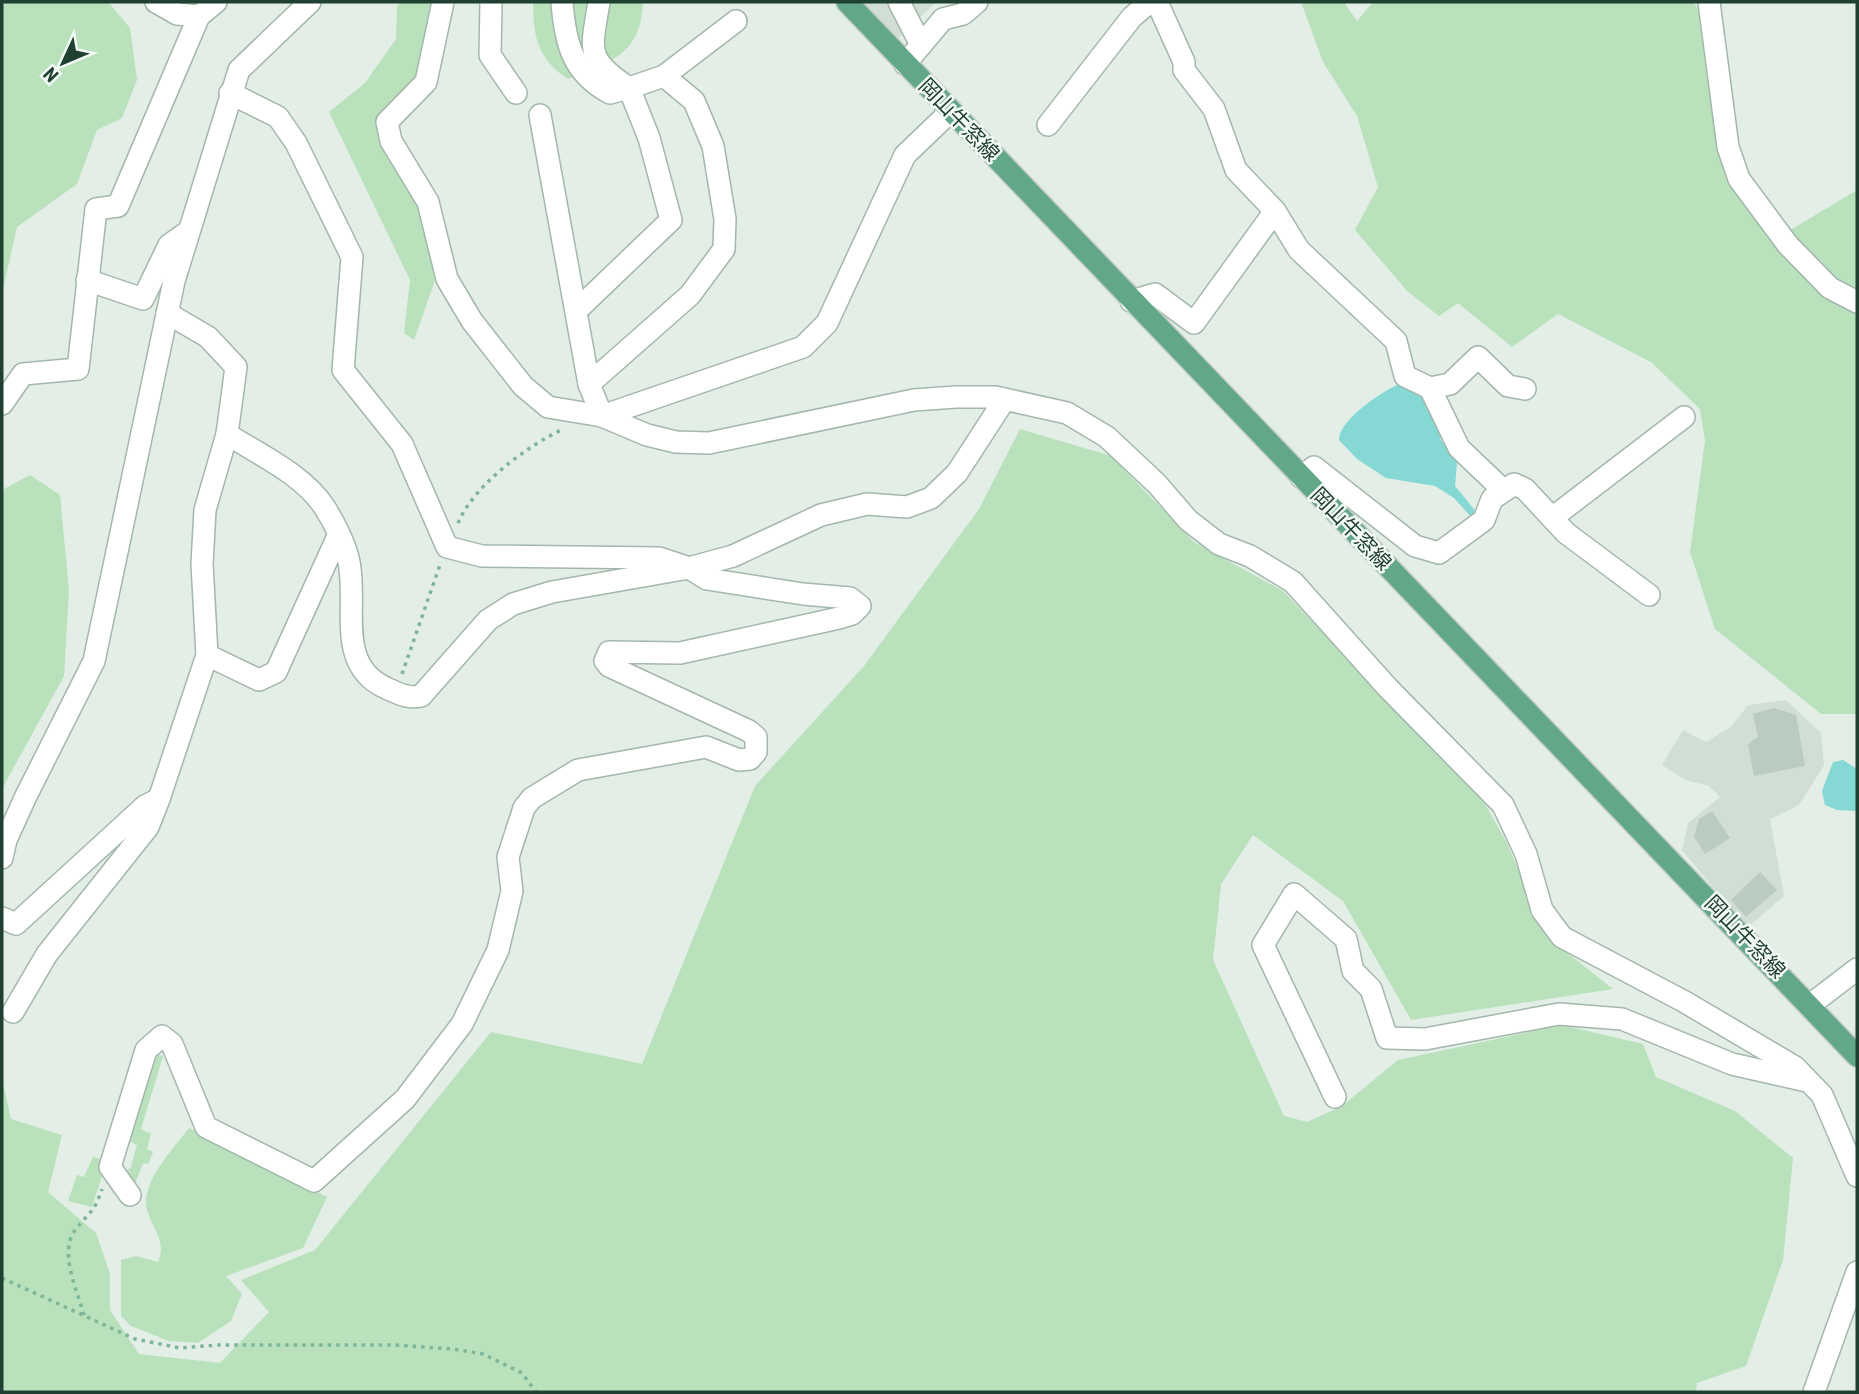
<svg xmlns="http://www.w3.org/2000/svg" width="1859" height="1394" viewBox="0 0 1859 1394" font-family="'Roboto Condensed','Noto Sans JP',sans-serif">
<rect width="100%" height="100%" fill="#e2eee6"/>
<g fill="#d0ded5">
<path d="M861 2H936L897 40Z"/>
<path d="M1786 700 1821 733 1824 765 1799 805 1770 819 1784 896 1747 928 1682 850 1688 823 1720 797 1709 786 1685 780 1662 765 1683 730 1706 742 1731 727 1748 705Z"/>
</g>
<g fill="#b9e1bc">
<path d="M2 2H108L130 28 137 80 122 118 97 130 77 184 17 227 2 294Z"/>
<path d="M401 2H434L417 79 379 113 382 142 421 206 435 280 414 340 404 333 410 280 329 112 365 83 396 39 397 6Z"/>
<path d="M533 2H643C641 55 610 62 568 79 538 59 533 37 533 2Z"/>
<path d="M1301 2H1344L1357 21 1373 2H1694L1704 23 1718 138 1774 240 1857 190V714H1821L1715 629 1690 552 1705 441 1700 409 1651 362 1558 314 1512 347 1458 303 1439 316 1407 291 1355 230 1378 187 1357 116 1323 62Z"/>
<path d="M1020 429 1111 456 1194 542 1283 591 1485 804 1507 843 1546 936 1613 989 1411 1020 1343 901 1253 835 1221 884 1213 960 1284 1116 1307 1122 1342 1106 1398 1060 1562 1025 1643 1044 1656 1077 1735 1111 1793 1158 1783 1260 1746 1366 1697 1383 1696 1392H2V1078L11 1119 62 1135 48 1192 96 1233 110 1274V1310L139 1354 220 1363 269 1312 241 1280 315 1250 491 1032 642 1064 755 786 864 666 979 509Z"/>
<path d="M30 475 60 495 69 591 64 676 2 789V490Z"/>
<path d="M151 1053 163 1056 141 1129 151 1134 147 1149 153 1152 148 1164 143 1163 133 1189 123 1174 131 1167 137 1145 125 1139Z"/>
<path d="M189 1128 327 1197 303 1248 226 1276 242 1294 231 1321 198 1343 169 1341 131 1326 121 1316V1260L136 1256 158 1262C169 1237 144 1221 146 1199 149 1173 174 1148 189 1128Z"/>
<path d="M93 1157 107 1161 92 1207 68 1201 77 1175 84 1177Z"/>
</g>
<g fill="#85d8d4">
<path d="M1404 382 1416 387 1434 418 1441 440 1457 463 1455 486 1477 513 1472 518 1454 498 1435 486 1386 478 1357 459 1339 440C1339 419 1385 389 1404 382Z"/>
<path d="M1843 760 1857 769V811L1837 810 1825 805 1822 791 1833 762Z"/>
</g>
<g fill="#baccc1">
<path d="M1774 708 1796 715 1805 766 1754 776 1748 744 1758 737 1753 714Z"/>
<path d="M1712 811 1730 838 1705 854 1694 837 1699 819Z"/>
<path d="M1760 872 1777 890 1746 917 1731 900Z"/>
</g>
<g fill="none" stroke-linecap="round" stroke-linejoin="round">
<defs>
<g id="minor">
<path d="M156 2 177 14 199 16 216 2"/>
<path d="M443 2 426 82 387 122 391 141 428 202 447 279 472 321 523 386 548 407 602 416 647 435 676 442 709 443 914 400 956 397H995L1067 413 1107 437 1157 484 1188 520 1219 544 1250 556 1293 582 1388 688 1503 805 1526 854 1542 910 1562 937 1685 1002 1795 1067 1822 1095 1857 1176"/>
<path d="M491 2 490 55 516 93"/>
<path d="M562 2C565 42 572 73 610 93L629 88 649 138 671 220 576 311"/>
<path d="M599 2C591 51 585 59 629 88L664 76 694 101 713 146 725 219 724 249 690 295 589 384 602 416"/>
<path d="M899 2 921 45"/>
<path d="M1709 2 1728 147 1739 179 1788 245 1830 288 1857 302"/>
<path d="M905 64 943 19 963 14 977 2"/>
<path d="M664 76 736 21"/>
<path d="M540 115 589 384"/>
<path d="M1048 125 1132 17 1150 2"/>
<path d="M1275 211 1299 250 1396 341 1405 376 1430 388"/>
<path d="M87 280 143 299 169 245 186 233"/>
<path d="M1131 301 1155 294 1194 323 1275 211 1236 170 1214 109 1184 70V62L1157 2"/>
<path d="M2 404 23 374 78 369 96 209 118 206 199 16"/>
<path d="M602 416 803 347 827 323 905 155 951 111"/>
<path d="M227 434C260 455 304 475 325 508 334 522 346 546 349 562 358 606 335 665 386 688 398 693 407 699 421 696L488 620 513 604 552 592 689 568 733 556 821 515 867 504 907 507 931 498 957 473 1005 399"/>
<path d="M1301 477 1314 467 1415 546 1439 553 1484 520 1492 499 1514 484 1525 489 1566 533 1649 595"/>
<path d="M1504 491 1459 448 1430 388 1450 384 1478 357 1508 386 1525 389"/>
<path d="M1552 518 1684 417"/>
<path d="M207 655 259 680 276 672 338 536"/>
<path d="M159 799 207 655 202 564 205 510 227 434 236 367 208 337 167 313"/>
<path d="M2 858 6 840 26 796 94 661 174 281 239 70 310 2"/>
<path d="M2 918 16 924 145 806 159 799 148 827 47 954 13 1012"/>
<path d="M1810 1005 1857 969"/>
<path d="M1335 1097 1263 945 1294 894 1346 939 1353 971 1371 989 1387 1038 1425 1039 1559 1014 1622 1019 1732 1064 1807 1081"/>
<path d="M130 1195 110 1167 146 1050 162 1036 172 1044 206 1127 314 1181 405 1099 462 1024 498 950 512 891 508 857 524 808 532 798 578 770 706 747 739 760 750 759 756 752V737L749 731 609 666 605 661 609 652 680 653 839 618 852 614 860 606 850 598 803 594 707 579 689 568 659 558 482 556 447 547 402 444 343 370 352 257 296 143 278 117 230 93"/>
<path d="M1814 1392 1857 1272"/>
</g>
<path id="major" d="M847 2 1857 1056"/>
</defs>
<use href="#minor" stroke="#a4b7ac" stroke-width="24"/>
<use href="#major" stroke="#c1cac5" stroke-width="24"/>
<g stroke="#7fb599" stroke-width="3.5" stroke-dasharray="3.5 5" stroke-linecap="butt">
<path d="M458 523C475 484 526 447 563 429"/>
<path d="M402 674 440 565"/>
<path d="M2 1278 135 1339 180 1348 217 1345H395L453 1349 483 1354 522 1373 536 1392"/>
<path d="M84 1315C77 1290 58 1251 76 1229 90 1211 94 1213 102 1189"/>
</g>
<use href="#minor" stroke="#fff" stroke-width="21"/>
<use href="#major" stroke="#62a888" stroke-width="21"/>
</g>
<g text-anchor="middle" stroke-width="5" stroke-linejoin="round" paint-order="stroke">
<g font-size="21" fill="#204131" stroke="#f3faf5">
<text transform="translate(959 120) rotate(46)" y="7">岡山牛窓線</text>
<text transform="translate(1351 529) rotate(46)" y="7">岡山牛窓線</text>
<text transform="translate(1745 937) rotate(46)" y="7">岡山牛窓線</text>
</g>
</g>
<rect width="1859" height="1394" fill="none" stroke="#204131" stroke-width="7"/>
<g transform="translate(63 63) rotate(226)" stroke="#f3faf5" stroke-width="5" paint-order="stroke">
<path d="M0-5L12 26L0 18L-12 26Z" fill="#204131"/>
<text y="-10" font-size="19" font-weight="bold" text-anchor="middle" fill="#204131">N</text>
</g>
</svg>
